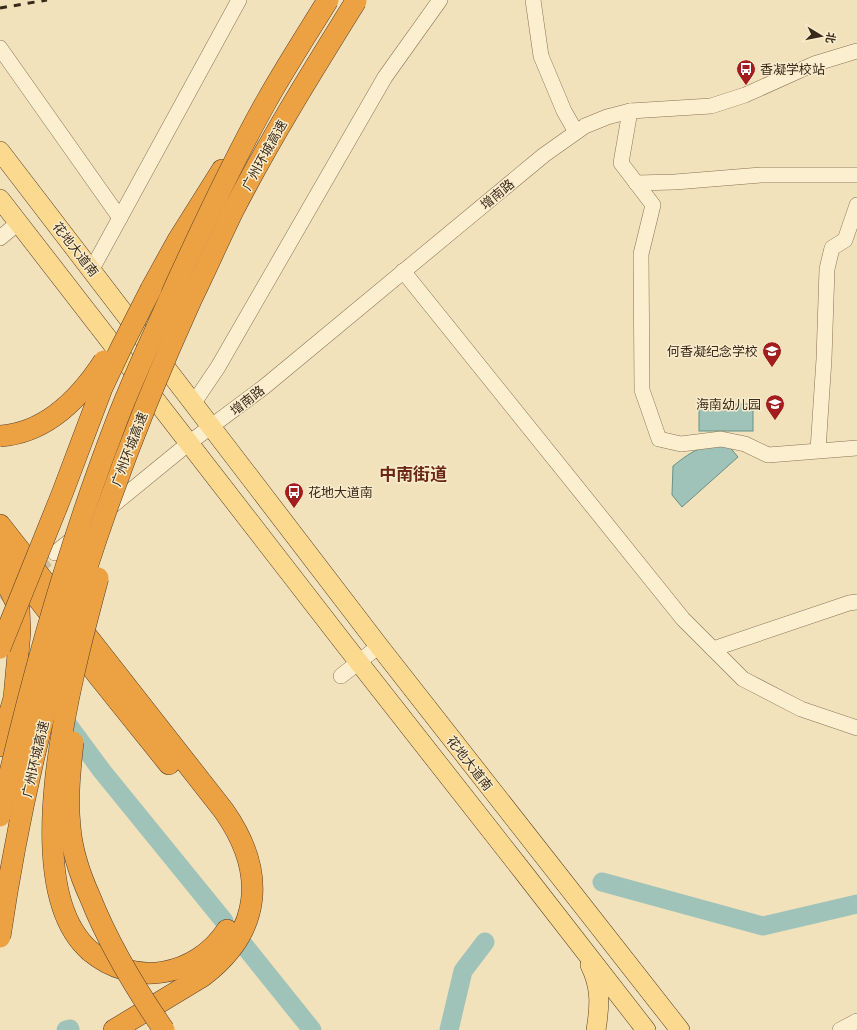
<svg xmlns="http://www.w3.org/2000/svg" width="857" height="1030" viewBox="0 0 857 1030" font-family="'Times New Roman','Noto Sans SC',serif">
<rect width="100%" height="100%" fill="#f2e2bc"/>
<g fill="#a0c3b9" stroke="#679187">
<rect x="699" y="404" width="54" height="27"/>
<path d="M728 445 738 457 682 507 672 495 673 466C696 448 699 447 728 445Z"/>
</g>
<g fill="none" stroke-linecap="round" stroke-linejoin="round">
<g stroke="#a0c3b9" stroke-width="19">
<path d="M68 725 102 771 224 921"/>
<path d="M602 882 763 926 857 904"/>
<path d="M243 944 312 1030"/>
<path d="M66 1030 70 1029V1030"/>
<path d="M449 1030 463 971 485 942"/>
</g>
<path stroke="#cdbd9c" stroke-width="15" stroke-dasharray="15 8" stroke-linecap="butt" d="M0 598 55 553"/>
<defs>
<g id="minor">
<path d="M533 0 541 56 564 111 576 132"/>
<path d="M0 48 120 218"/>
<path d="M630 111 621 163 653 205 641 254 642 390 659 439 681 444 721 439 745 444 768 455 857 448"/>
<path d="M636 183 675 182 761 175H857"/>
<path d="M0 238 18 223"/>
<path d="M92 269 239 0"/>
<path d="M403 271 683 619 743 679 801 709 857 728"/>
<path d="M193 404 218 367 385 77 440 0"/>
<path d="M818 450 824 359 827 269 832 248 845 240 857 205"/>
<path d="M107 510 189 443 264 387 544 155 585 126 607 117 630 111 711 106 745 95 814 64 857 51"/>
<path d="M55 553 76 536"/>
<path d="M713 649 849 603 857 602"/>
<path d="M341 676 379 646"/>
<path d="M840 1030 857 1021"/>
</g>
<g id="major">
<path d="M0 151 379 646 680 1030"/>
<path d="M0 199 346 646 524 873 646 1030"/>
<path d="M590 965C601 987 600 1006 596 1030"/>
</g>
<g id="highway">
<path d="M151 289 178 240 222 170"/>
<path d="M0 525 224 811C266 871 263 930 203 976L114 1030"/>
<path d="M0 550 100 678 169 764"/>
<path d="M0 575 10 590 19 609 20 632 14 698 0 746"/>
<path d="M90 951C134 988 196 977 227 930"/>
</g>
</defs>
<use href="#minor" stroke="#8b7153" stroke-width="16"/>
<use href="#major" stroke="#583f29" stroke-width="20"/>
<use href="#highway" stroke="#583f29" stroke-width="22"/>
<use href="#minor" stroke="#fcefcf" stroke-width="15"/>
<use href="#major" stroke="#fbd98e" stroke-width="19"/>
<use href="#highway" stroke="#eca242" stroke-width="21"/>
<path stroke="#39291a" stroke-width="3" stroke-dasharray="7 7" stroke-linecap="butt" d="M0 8 47 0"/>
<defs>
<g id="highway-bridge">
<path d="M0 436C47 433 80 398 104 361"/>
<path d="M0 648 62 494 102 388 121 348 151 289"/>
<path d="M73 742C70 770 67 799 70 827 72 852 80 875 90 897 109 945 135 988 164 1030"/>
<path d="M0 816C30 682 67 549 117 420 135 373 157 328 177 282 205 221 233 161 266 102 285 68 307 34 328 0"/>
<path d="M0 937C32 716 100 500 192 298 206 269 219 240 233 211 270 139 313 70 356 1"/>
<path d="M90 951C13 884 75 664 98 578"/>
</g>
</defs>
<use href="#highway-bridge" stroke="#583f29" stroke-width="22" stroke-linecap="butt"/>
<use href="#highway-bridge" stroke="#eca242" stroke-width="21"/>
</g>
<defs>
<symbol id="bus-pin" viewBox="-11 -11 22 30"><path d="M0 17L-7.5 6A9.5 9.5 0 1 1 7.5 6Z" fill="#a11d1e" stroke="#f9eccc"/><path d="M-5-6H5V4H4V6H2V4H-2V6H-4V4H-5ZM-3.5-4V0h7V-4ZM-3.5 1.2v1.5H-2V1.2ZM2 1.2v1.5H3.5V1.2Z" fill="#fff"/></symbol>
<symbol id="school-pin" viewBox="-11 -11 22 30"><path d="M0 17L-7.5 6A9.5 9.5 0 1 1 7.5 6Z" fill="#a11d1e" stroke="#f9eccc"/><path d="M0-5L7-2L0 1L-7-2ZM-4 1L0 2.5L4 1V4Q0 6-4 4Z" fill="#fff"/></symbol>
</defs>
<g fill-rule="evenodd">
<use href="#bus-pin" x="735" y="58" width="22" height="30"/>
<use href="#school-pin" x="761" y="340" width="22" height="30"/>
<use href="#school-pin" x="764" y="393" width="22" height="30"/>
<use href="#bus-pin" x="283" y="481" width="22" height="30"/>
</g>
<g text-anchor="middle" stroke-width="3" stroke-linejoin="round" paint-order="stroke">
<g font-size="13" fill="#39291a" stroke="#f9eccc" text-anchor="start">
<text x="760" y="74">香凝学校站</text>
<text x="758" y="356" text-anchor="end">何香凝纪念学校</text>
<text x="761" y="409" text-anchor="end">海南幼儿园</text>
<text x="308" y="497">花地大道南</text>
</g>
<g font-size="13" fill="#39291a" stroke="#f9eccc">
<text transform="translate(264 155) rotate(-61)" y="5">广州环城高速</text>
<text transform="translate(497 194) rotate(-40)" y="5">增南路</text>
<text transform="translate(76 249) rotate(52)" y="5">花地大道南</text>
<text transform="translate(247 400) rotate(-38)" y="5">增南路</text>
<text transform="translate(129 449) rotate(-69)" y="5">广州环城高速</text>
<text transform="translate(35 759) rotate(-77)" y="5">广州环城高速</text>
<text transform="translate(470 763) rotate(52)" y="5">花地大道南</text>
</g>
<g font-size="17" font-weight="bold" fill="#6a2715" stroke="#f9eccc">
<text x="413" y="480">中南街道</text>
</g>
</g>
<g transform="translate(821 36) rotate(100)" stroke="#f9eccc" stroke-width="3" paint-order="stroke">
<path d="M0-3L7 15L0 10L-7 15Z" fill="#39291a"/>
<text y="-6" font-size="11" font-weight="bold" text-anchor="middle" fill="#39291a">北</text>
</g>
</svg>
